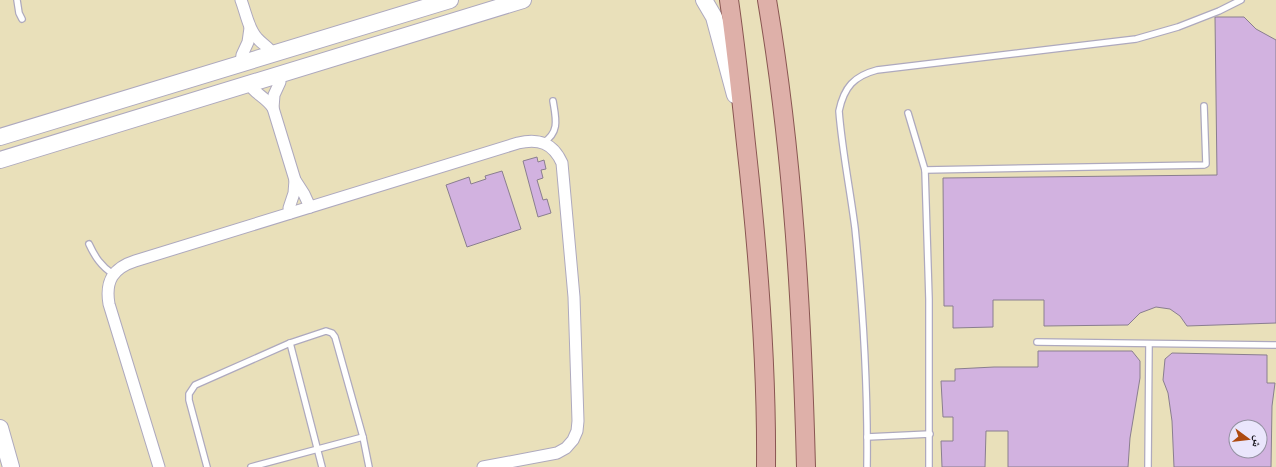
<svg xmlns="http://www.w3.org/2000/svg" width="1276" height="467" viewBox="0 0 1276 467" font-family="'Roboto Condensed','Noto Naskh Arabic',sans-serif">
<rect width="100%" height="100%" fill="#eae6fc"/>
<path fill="#e9e0ba" fill-rule="evenodd" d="M0 0H1276V467H0ZM1236 427H1260V451H1236Z"/>
<g fill="#d2b2e0" stroke="#8a7e8f" fill-rule="evenodd">
<path d="M1215 17H1244L1256 29 1276 40V323L1187 326 1180 316 1170 309 1156 307 1140 313 1128 325 1044 326V300H993V327L953 328V306H944L943 178 1217 175Z"/>
<path d="M537 157 538 162 544 160 546 169 541 170 543 178 537 180 543 200 547 199 551 213 538 217 523 161Z"/>
<path d="M502 171 521 229 467 247 446 185 469 177 471 184 486 179 485 176Z"/>
<path d="M1038 351H1132L1140 361V378L1130 438 1128 467H1008V431H986L985 467H942L941 441H953V417H943L941 381H955V369L994 367H1038Z"/>
<path d="M1172 353 1267 355V383H1275L1272 406 1271 467H1174L1172 421 1168 393 1163 380 1165 359ZM1236 427H1260V451H1236Z"/>
</g>
<g fill="none" stroke-linecap="round" stroke-linejoin="round">
<defs>
<g id="lane">
<path d="M17 0 19 13 22 19"/>
<path d="M908 113 925 170 929 299V467"/>
<path d="M543 143C560 132 556 119 553 101"/>
<path d="M925 170 1204 165 1206 164 1204 106"/>
<path d="M89 244C95 257 101 266 113 274"/>
<path d="M1037 342 1276 345"/>
<path d="M290 343 322 467"/>
<path d="M867 437 930 434"/>
<path d="M207 467 189 400V394L195 385 290 343 326 331 332 333 335 337 363 437 369 467"/>
<path d="M251 467 363 437"/>
<path d="M867 467C868 387 863 307 855 228 850 189 842 150 839 111 844 87 854 76 877 70L1136 39 1178 27 1219 11 1241 0"/>
<path d="M1148 467 1149 344"/>
</g>
<g id="street">
<path d="M241 0C246 13 248 28 257 38 262 44 269 47 273 54"/>
<path d="M241 63 242 55 248 42 250 28"/>
<path d="M250 85C255 94 266 97 273 108L295 180 304 194 310 207"/>
<path d="M273 108 274 95 280 82 279 75"/>
<path d="M290 213 289 208 294 193 295 180"/>
<path d="M159 467 109 304C105 281 113 268 135 261L518 143C539 138 553 143 562 163L574 297 578 421 577 431 573 440 566 448 557 453 483 467"/>
</g>
<g id="secondary">
<path d="M704 0 714 17 735 95"/>
<path d="M0 137 450 0"/>
<path d="M0 160 523 0"/>
<path d="M0 428 11 467"/>
</g>
<g id="primary">
<path d="M729 0C736 48 741 96 746 144 758 251 767 359 766 467"/>
<path d="M767 0C793 154 802 311 806 467"/>
</g>
</defs>
<use href="#lane" stroke="#aea9be" stroke-width="8"/>
<use href="#street" stroke="#aea9be" stroke-width="13"/>
<use href="#secondary" stroke="#aea9be" stroke-width="18"/>
<use href="#primary" stroke="#895652" stroke-width="20"/>
<use href="#lane" stroke="#fff" stroke-width="5.5"/>
<use href="#street" stroke="#fff" stroke-width="11"/>
<use href="#secondary" stroke="#fff" stroke-width="16"/>
<use href="#primary" stroke="#deb0a9" stroke-width="18"/>
</g>
<g transform="translate(1248 439) rotate(105)"><circle r="19" fill="#eae6fc" stroke="#9491a2"/>
<path d="M0-3L7 15L0 10L-7 15Z" fill="#ad4a11"/>
<text y="-6" font-size="11" font-weight="bold" text-anchor="middle" fill="#14121a">ش</text>
</g>
</svg>
